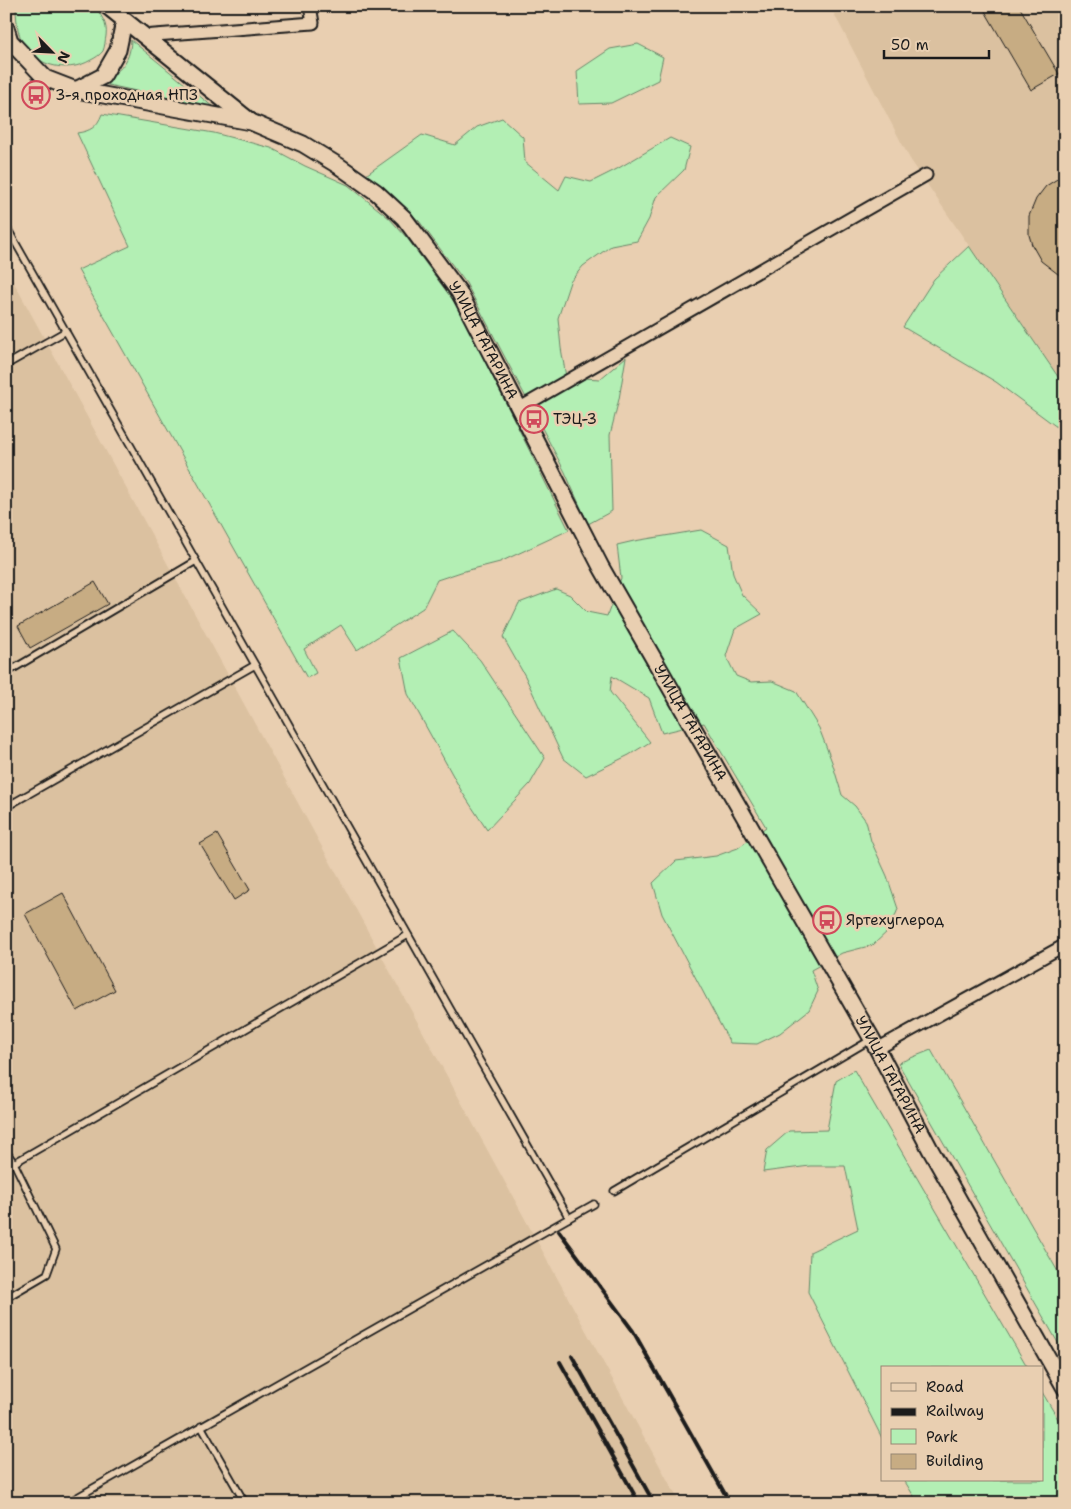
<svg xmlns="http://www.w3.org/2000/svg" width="1071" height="1509" viewBox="0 0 1071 1509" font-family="'Shantell Sans',sans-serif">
<rect width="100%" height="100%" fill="#e9cfb1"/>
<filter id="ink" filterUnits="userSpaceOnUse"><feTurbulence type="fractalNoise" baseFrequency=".02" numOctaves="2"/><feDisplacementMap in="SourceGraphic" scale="10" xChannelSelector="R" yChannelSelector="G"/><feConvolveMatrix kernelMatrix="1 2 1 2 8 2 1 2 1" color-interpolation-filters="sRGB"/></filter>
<g filter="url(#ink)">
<g fill="#dbc1a0">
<path d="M830 6H1065V387L910 159Z"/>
<path d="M6 268 680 1503H6Z"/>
</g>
<g fill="#b3efb4" stroke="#688668">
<path d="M16 6H93C101 14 108 24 106 36 105 41 105 46 103 51 100 55 95 58 91 60 66 75 30 65 20 37 17 28 16 16 16 6Z"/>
<path d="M131 40 213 107 103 84C119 69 130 65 131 40Z"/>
<path d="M638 44 663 57 658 80 611 103 579 104 577 71 610 49Z"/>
<path d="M102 114 214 133 271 148 305 166 348 185 389 218 407 238 458 307 569 530 500 562 461 572 437 580 423 608 357 650 341 625 304 649 316 673 307 678 78 270 130 246 77 133C91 131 97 127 102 114Z"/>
<path d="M502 118 523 137 525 162 559 190 566 176 591 182 617 169 670 138 690 147 684 170 656 197 649 219 637 241 611 246 583 266 570 282 558 318 561 348 566 377 600 379 626 357 619 399 610 435 612 511 588 524 565 472 466 283 419 221 397 202 363 177 422 135 455 145 477 127Z"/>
<path d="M969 246 1065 387V433L996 382 903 327 934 279Z"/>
<path d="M701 530 729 545 733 574 742 595 762 614 735 629 726 656 736 676 751 682 772 681 796 691 819 728 832 762 842 795 855 806 866 821 871 841 887 876 898 909 889 930 873 945 842 953 811 970 818 991 809 1010 780 1033 757 1044 730 1043 662 914 653 883 676 861 716 856 738 848 766 827 704 723 662 733 649 698 612 676 610 692 650 742 629 755 586 776 563 758 525 676 503 637 519 603 556 589 570 595 587 612 607 616 621 578 617 545 634 541Z"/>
<path d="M453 631 480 660 545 758 530 784 487 830 462 792 408 694 401 658Z"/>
<path d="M931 1050 1065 1284V1355L898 1063Z"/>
<path d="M854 1070 1028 1368H882V1438L808 1292 810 1252 858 1229 845 1166H810L763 1172 767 1150 789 1131 827 1130 836 1081Z"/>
<path d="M1042 1392 1065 1431V1503H918L904 1480H1042Z"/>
</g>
<g fill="#c7ac83" stroke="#1c1c1c">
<path d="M982 6H1019L1059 74 1031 90Z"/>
<path d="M1062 176H1065V276L1058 274 1041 261 1032 245 1029 235V216L1036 199 1046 186Z"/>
<path d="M95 582 108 604 30 648 18 626Z"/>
<path d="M217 834 250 890 234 900 200 844Z"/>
<path d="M63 893 115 990 77 1011 25 914Z"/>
</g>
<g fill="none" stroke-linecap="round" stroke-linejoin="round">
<defs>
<g id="service">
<path d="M6 226 569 1218 67 1503"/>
<path d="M6 365 66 331"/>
<path d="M6 673 196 561"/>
<path d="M6 807 255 665"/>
<path d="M6 1151 14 1163"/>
<path d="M614 1191 872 1039"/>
<path d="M569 1218 594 1204"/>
<path d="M6 1298 47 1274 56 1249 14 1163 408 935"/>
<path d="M201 1426 245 1503"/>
</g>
<g id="minor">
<path d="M142 36 313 23 310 6"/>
<path d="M520 408 926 175"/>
<path d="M877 1049 1065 945"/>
</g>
<g id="secondary">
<path d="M107 6 250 121"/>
<path id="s1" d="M6 28 10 41 45 78 76 90 251 122 303 144 339 166 376 192 404 218 459 292 601 567 872 1039 930 1149 1065 1388"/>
<path d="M76 90 103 76 118 50 124 21"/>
</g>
</defs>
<use href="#service" stroke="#1c1c1c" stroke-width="9"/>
<use href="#minor" stroke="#1c1c1c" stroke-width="15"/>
<use href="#secondary" stroke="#1c1c1c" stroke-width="19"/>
<use href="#service" stroke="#e9cfb1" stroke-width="5.5"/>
<use href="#minor" stroke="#e9cfb1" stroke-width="11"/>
<use href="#secondary" stroke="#e9cfb1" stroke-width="15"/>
<g stroke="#1c1c1c" stroke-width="4">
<path d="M559 1231 633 1331 730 1503"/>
<path d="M572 1356 654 1503"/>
<path d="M560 1362 639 1503"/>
</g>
</g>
</g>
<defs>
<symbol id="bus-ring" viewBox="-11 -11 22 22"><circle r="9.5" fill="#e9cfb1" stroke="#d1495b" stroke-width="1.5"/><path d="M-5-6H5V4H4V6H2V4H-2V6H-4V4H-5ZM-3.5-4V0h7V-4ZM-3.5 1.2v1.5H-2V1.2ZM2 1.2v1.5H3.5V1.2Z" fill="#d1495b"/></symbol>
</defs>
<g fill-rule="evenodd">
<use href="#bus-ring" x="20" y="79" width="32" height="32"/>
<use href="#bus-ring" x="518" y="403" width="32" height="32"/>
<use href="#bus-ring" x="811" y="904" width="32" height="32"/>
</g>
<g text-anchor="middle" stroke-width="5" stroke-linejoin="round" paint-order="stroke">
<g font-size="15" fill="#1c1c1c" stroke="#e9cfb1" text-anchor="start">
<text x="55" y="100">3-я проходная НПЗ</text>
<text x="553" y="424">ТЭЦ-3</text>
<text x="846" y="925">Яртехуглерод</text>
</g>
<g font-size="15" fill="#1c1c1c" stroke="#e9cfb1">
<text dy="5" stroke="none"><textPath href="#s1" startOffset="604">УЛИЦА ГАГАРИНА</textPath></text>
<text dy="5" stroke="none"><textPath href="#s1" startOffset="1039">УЛИЦА ГАГАРИНА</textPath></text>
<text dy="5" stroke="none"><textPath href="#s1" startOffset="1444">УЛИЦА ГАГАРИНА</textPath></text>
</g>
</g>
<rect width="1071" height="1509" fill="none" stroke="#e9cfb1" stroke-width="25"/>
<rect x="12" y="12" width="1046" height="1484" fill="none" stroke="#1c1c1c" stroke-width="2" filter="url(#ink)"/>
<rect x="881" y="1366" width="162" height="115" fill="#e9cfb1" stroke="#978775"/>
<rect x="891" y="1383" width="25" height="8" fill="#e9cfb1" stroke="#978775"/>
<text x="926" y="1392" font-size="15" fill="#1c1c1c">Road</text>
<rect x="891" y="1408" width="25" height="8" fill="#1c1c1c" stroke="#978775"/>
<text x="926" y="1416" font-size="15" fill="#1c1c1c">Railway</text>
<rect x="891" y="1429" width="25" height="15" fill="#b3efb4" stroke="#978775"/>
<text x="926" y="1442" font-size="15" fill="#1c1c1c">Park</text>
<rect x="891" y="1454" width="25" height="15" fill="#c7ac83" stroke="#978775"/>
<text x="926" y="1466" font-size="15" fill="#1c1c1c">Building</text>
<g transform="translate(52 52) rotate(114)" stroke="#e9cfb1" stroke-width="4" paint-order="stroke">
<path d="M0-4L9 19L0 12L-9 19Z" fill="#1c1c1c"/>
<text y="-8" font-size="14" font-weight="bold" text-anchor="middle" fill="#1c1c1c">N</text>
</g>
<path d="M884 50v8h105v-8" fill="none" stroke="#1c1c1c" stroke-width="2.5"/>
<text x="891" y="50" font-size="15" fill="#1c1c1c" stroke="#e9cfb1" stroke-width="4" paint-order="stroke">50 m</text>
</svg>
